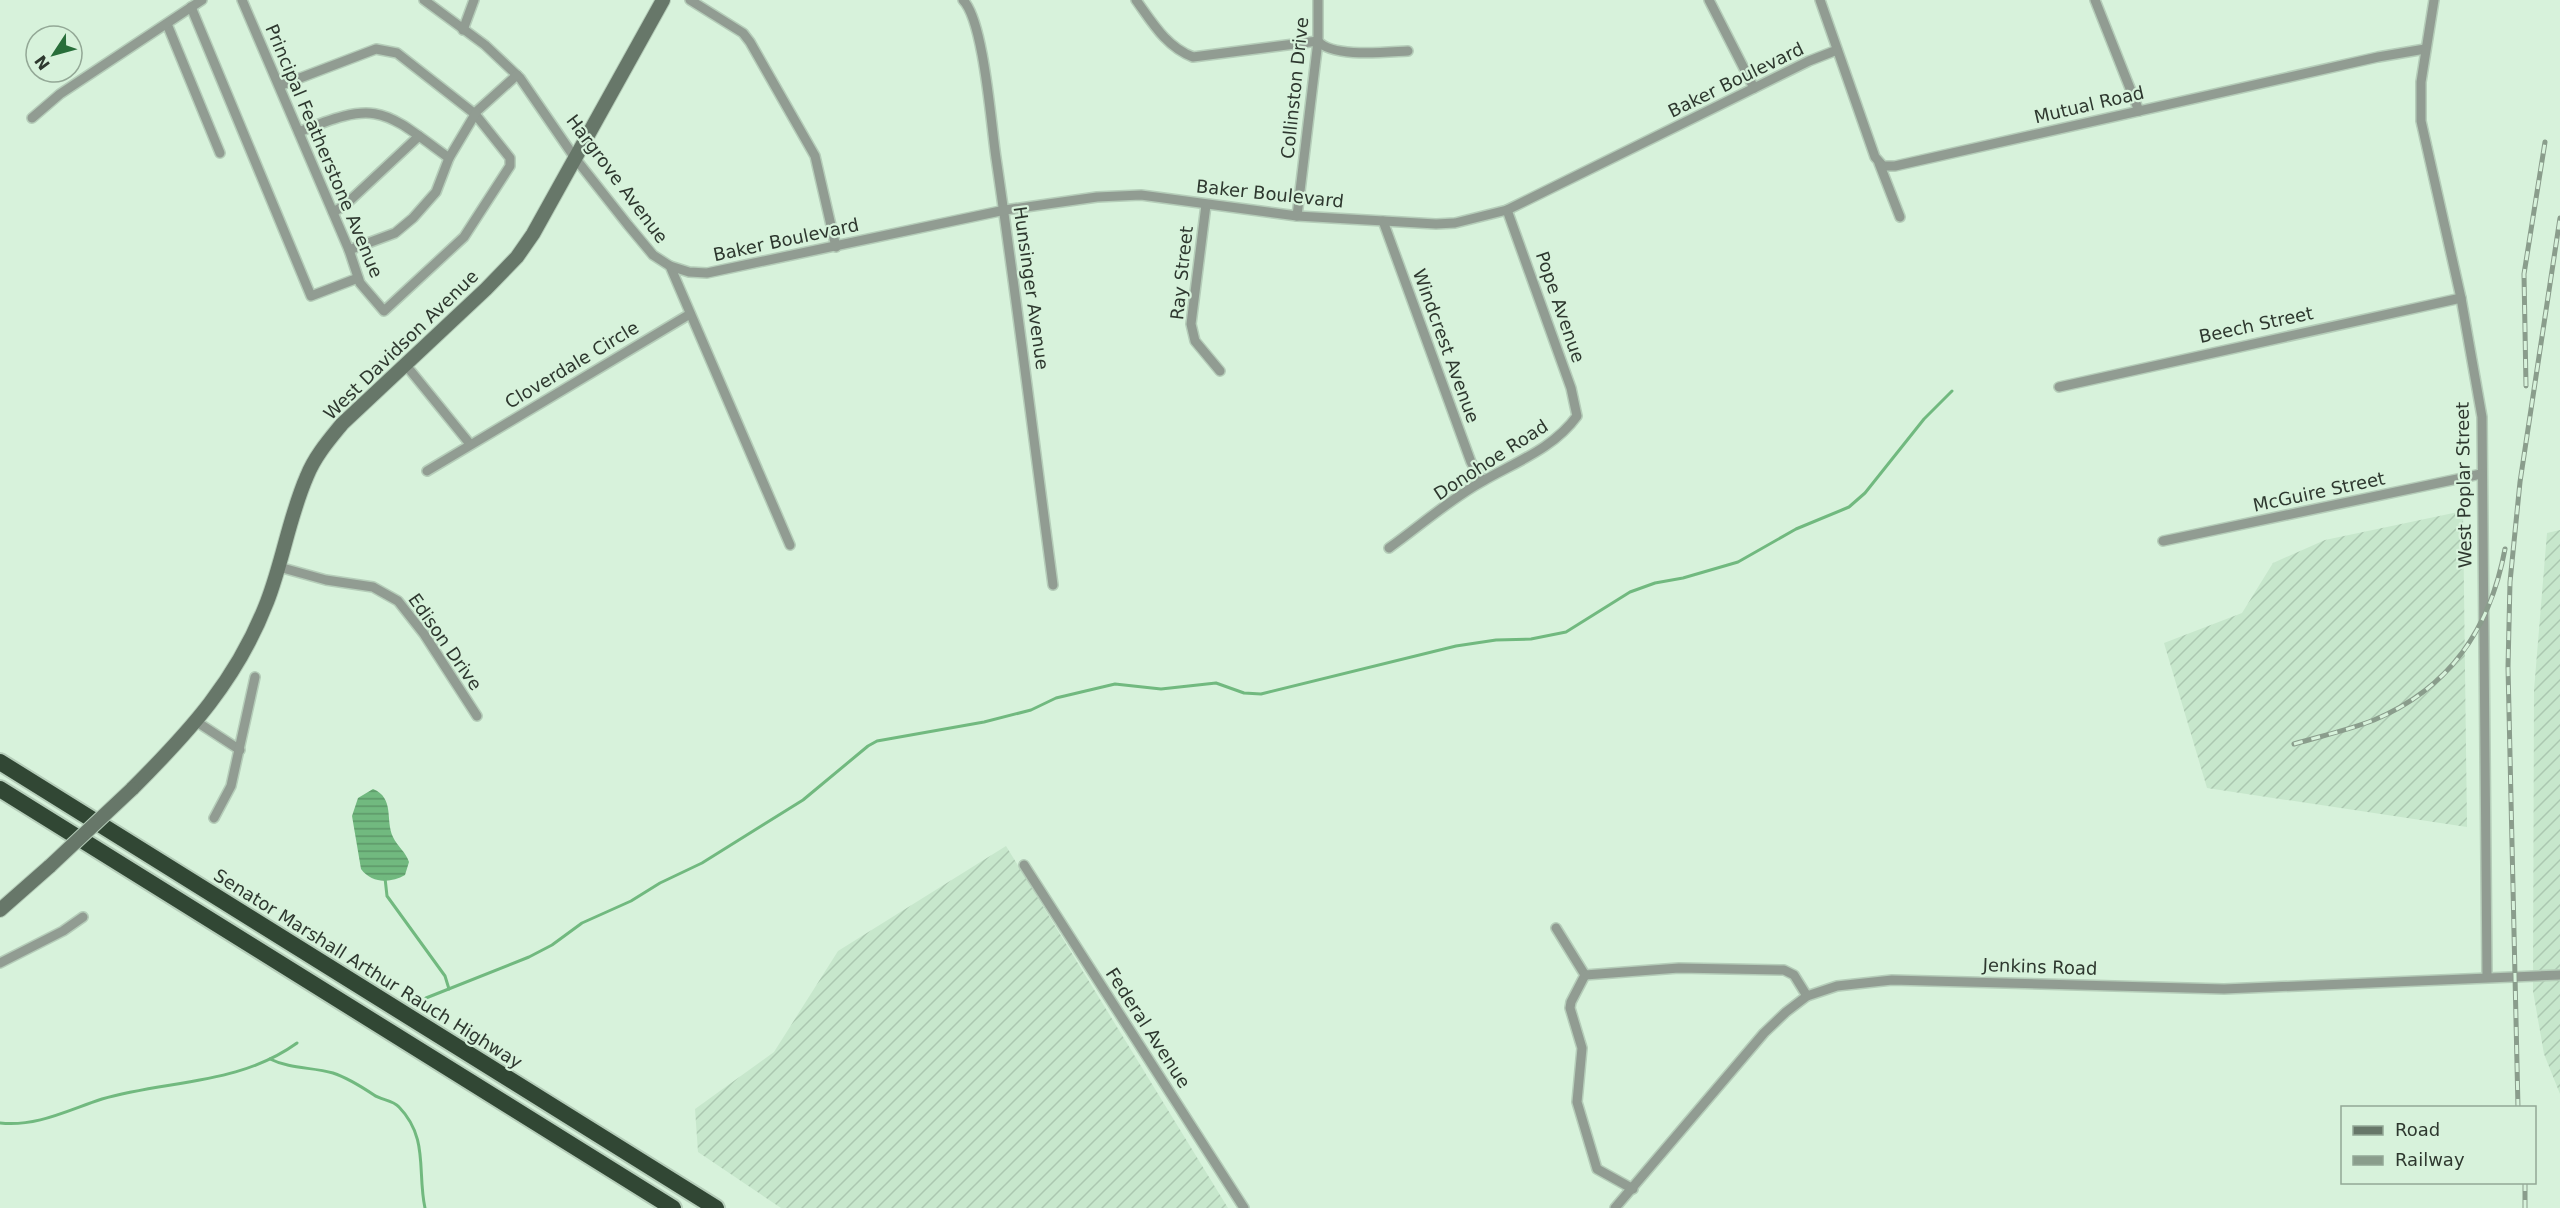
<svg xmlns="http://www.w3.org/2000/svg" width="2560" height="1208" viewBox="0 0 2560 1208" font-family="'DejaVu Sans',sans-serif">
<defs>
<pattern id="industrial-furrows" width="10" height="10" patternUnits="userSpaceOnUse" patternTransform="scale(1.5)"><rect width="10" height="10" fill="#c7e7cc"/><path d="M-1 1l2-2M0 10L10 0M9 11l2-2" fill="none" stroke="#abc7b0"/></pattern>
<pattern id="water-rules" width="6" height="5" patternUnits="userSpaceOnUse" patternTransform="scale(1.5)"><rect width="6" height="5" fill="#71b97f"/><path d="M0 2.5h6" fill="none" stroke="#5d9768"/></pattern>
</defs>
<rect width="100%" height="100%" fill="#d7f2db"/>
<g fill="url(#industrial-furrows)">
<path d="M2463 511 2467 827 2207 788 2164 643 2242 613 2273 563 2325 540Z"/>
<path d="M2560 530V1094L2544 1054 2533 991 2534 690 2547 533Z"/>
<path d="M1006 846 1228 1208H781L698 1152 695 1109 774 1052 838 951Z"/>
</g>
<path fill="url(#water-rules)" d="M373 789C395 798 385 820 393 837 397 846 406 852 409 862L405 875C391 883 372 884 361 869L352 816 358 798Z"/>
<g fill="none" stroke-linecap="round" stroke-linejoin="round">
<g stroke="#71b97f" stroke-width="3">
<path d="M385 878 387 896 445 976 449 989"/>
<path d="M426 998 529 957 552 945 582 923 631 901 660 883 702 863 803 800 868 746 877 741 984 722 1031 710 1056 698 1115 684 1161 689 1216 683 1244 693 1261 694 1456 646 1496 640 1531 639 1566 632 1630 592 1655 583 1683 578 1738 562 1796 529 1849 507 1865 493 1924 419 1952 391"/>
<path d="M270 1059C290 1069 312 1067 333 1073 348 1078 362 1087 374 1095 381 1100 393 1100 399 1107 429 1138 417 1172 425 1208"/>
<path d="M0 1123C37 1127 68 1110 102 1099 168 1080 239 1085 297 1043"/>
</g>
<defs>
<g id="street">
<path d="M242 0 349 250 360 283 384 311 464 237 510 166V158L475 114 397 53 376 49 279 86"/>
<path d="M424 0 485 45 520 78 575 158 628 225 653 255 670 266 790 545"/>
<path d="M690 0 743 33 750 42 815 156 836 247"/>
<path d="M963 0C984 21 991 125 996 158 1017 300 1034 443 1053 585"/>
<path d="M1136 0C1152 22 1166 47 1193 57L1318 41C1332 58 1386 52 1408 51"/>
<path d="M1709 0 1754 88"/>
<path d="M1820 0 1875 157 1883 166H1895L2378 57 2425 49"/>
<path d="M2095 0 2139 111"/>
<path d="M2434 0 2421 82V121L2461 298 2482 417 2487 976"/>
<path d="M191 7 311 296 358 278"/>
<path d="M167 24 220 153"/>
<path d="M463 30 474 0"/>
<path d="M32 118 60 94 202 0"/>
<path d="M299 132C379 99 383 110 449 158"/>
<path d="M1879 163 1900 217"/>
<path d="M1206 205 1191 324 1195 341 1220 371"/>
<path d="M333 212 344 206 419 136"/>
<path d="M1297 216 1318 41V0"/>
<path d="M1383 221 1471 462 1482 481"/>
<path d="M349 250 395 233 413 218 436 192 449 158 477 111 517 75"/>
<path d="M670 266 689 272 707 273 1005 210 1097 197 1141 195 1297 216 1436 224 1455 223 1507 210 1809 61 1837 50"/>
<path d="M405 364 470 444"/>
<path d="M2059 387 2461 298"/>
<path d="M427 471 690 314"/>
<path d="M2163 541 2481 474"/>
<path d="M1389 548C1420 526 1450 499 1483 481 1516 462 1554 448 1577 416L1571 388 1507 210"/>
<path d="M279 567 326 580 373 587 398 601 424 634 477 716"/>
<path d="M197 722 240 750"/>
<path d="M214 818 231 786 255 677"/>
<path d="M1024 865 1244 1208"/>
<path d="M1556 928 1585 975 1679 968 1784 970 1794 975 1807 996"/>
<path d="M0 963 63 931 83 917"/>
<path d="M1585 975 1571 1002 1570 1008 1582 1048 1577 1102 1597 1169 1633 1189"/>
<path d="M1615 1208 1764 1033 1786 1012 1807 996 1837 986 1892 980 2224 989 2560 975"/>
</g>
<g id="secondary">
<path d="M132 789C190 731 237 680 267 602 283 561 289 517 307 476 315 456 329 440 342 424L486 289 517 257 533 234 663 0"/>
<path d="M0 910 50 866"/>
</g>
<g id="highway">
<path d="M0 762 716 1208"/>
<path d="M0 789 673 1208"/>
</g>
</defs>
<use href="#street" stroke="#b5cdb9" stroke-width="12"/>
<use href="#secondary" stroke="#b5cdb9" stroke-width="16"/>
<use href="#highway" stroke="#b5cdb9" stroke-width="20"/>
<use href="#street" stroke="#919c92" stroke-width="9"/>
<use href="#secondary" stroke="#677769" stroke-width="14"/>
<use href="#highway" stroke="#314734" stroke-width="16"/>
<defs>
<g id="rail">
<path d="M2526 386 2524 274 2545 142"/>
<path d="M2294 744C2321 736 2349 730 2374 720 2450 688 2490 629 2505 549"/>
<path d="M2518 1108 2508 667 2510 582 2520 482 2560 218"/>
<path d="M2525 1182V1208"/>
</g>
</defs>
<use href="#rail" stroke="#8a9d8c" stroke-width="5"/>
<use href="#rail" stroke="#d7f2db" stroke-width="3" stroke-dasharray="9" stroke-linecap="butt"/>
<defs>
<path id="secondary-bridge" d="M50 866 132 789"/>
</defs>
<use href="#secondary-bridge" stroke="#b5cdb9" stroke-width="16" stroke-linecap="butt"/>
<use href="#secondary-bridge" stroke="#677769" stroke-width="14"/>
</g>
<g text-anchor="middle" stroke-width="4.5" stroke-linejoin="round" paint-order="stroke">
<g font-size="18" fill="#2e382f" stroke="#d7f2db">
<text transform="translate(1736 80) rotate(-26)" y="6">Baker Boulevard</text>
<text transform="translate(1295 88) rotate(-84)" y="6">Collinston Drive</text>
<text transform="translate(2089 105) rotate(-13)" y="6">Mutual Road</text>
<text transform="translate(324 151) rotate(67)" y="6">Principal Featherstone Avenue</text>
<text transform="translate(617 179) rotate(53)" y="6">Hargrove Avenue</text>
<text transform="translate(1270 194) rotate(6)" y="6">Baker Boulevard</text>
<text transform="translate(786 240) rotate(-12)" y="6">Baker Boulevard</text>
<text transform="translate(1182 273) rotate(-84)" y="6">Ray Street</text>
<text transform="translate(1031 288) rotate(82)" y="6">Hunsinger Avenue</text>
<text transform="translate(1560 307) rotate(71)" y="6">Pope Avenue</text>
<text transform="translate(2256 325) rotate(-12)" y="6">Beech Street</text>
<text transform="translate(401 345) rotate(-44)" y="6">West Davidson Avenue</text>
<text transform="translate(1446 346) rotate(70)" y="6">Windcrest Avenue</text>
<text transform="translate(572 365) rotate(-31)" y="6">Cloverdale Circle</text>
<text transform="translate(1491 460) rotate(-33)" y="6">Donohoe Road</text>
<text transform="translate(2464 485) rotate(-91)" y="6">West Poplar Street</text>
<text transform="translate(2319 492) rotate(-12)" y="6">McGuire Street</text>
<text transform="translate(445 642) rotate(55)" y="6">Edison Drive</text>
<text transform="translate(2040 967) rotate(2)" y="6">Jenkins Road</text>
<text transform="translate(368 969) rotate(32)" y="6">Senator Marshall Arthur Rauch Highway</text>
<text transform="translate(1148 1028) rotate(57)" y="6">Federal Avenue</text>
</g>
</g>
<rect x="2341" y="1106" width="195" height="78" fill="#d7f2db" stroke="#93a896" stroke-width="1.5"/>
<rect x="2353" y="1126" width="30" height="9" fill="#677769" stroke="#93a896" stroke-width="1.5"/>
<text x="2395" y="1136" font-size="18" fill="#2e382f">Road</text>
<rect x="2353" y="1156" width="30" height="9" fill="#8a9d8c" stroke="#93a896" stroke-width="1.5"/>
<text x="2395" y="1166" font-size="18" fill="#2e382f">Railway</text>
<g transform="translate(54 54) rotate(234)"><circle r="28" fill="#d7f2db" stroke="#93a896" stroke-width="1.5"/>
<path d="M0-4.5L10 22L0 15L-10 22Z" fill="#286e3a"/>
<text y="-9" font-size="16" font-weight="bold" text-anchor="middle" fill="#2e382f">N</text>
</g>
</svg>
